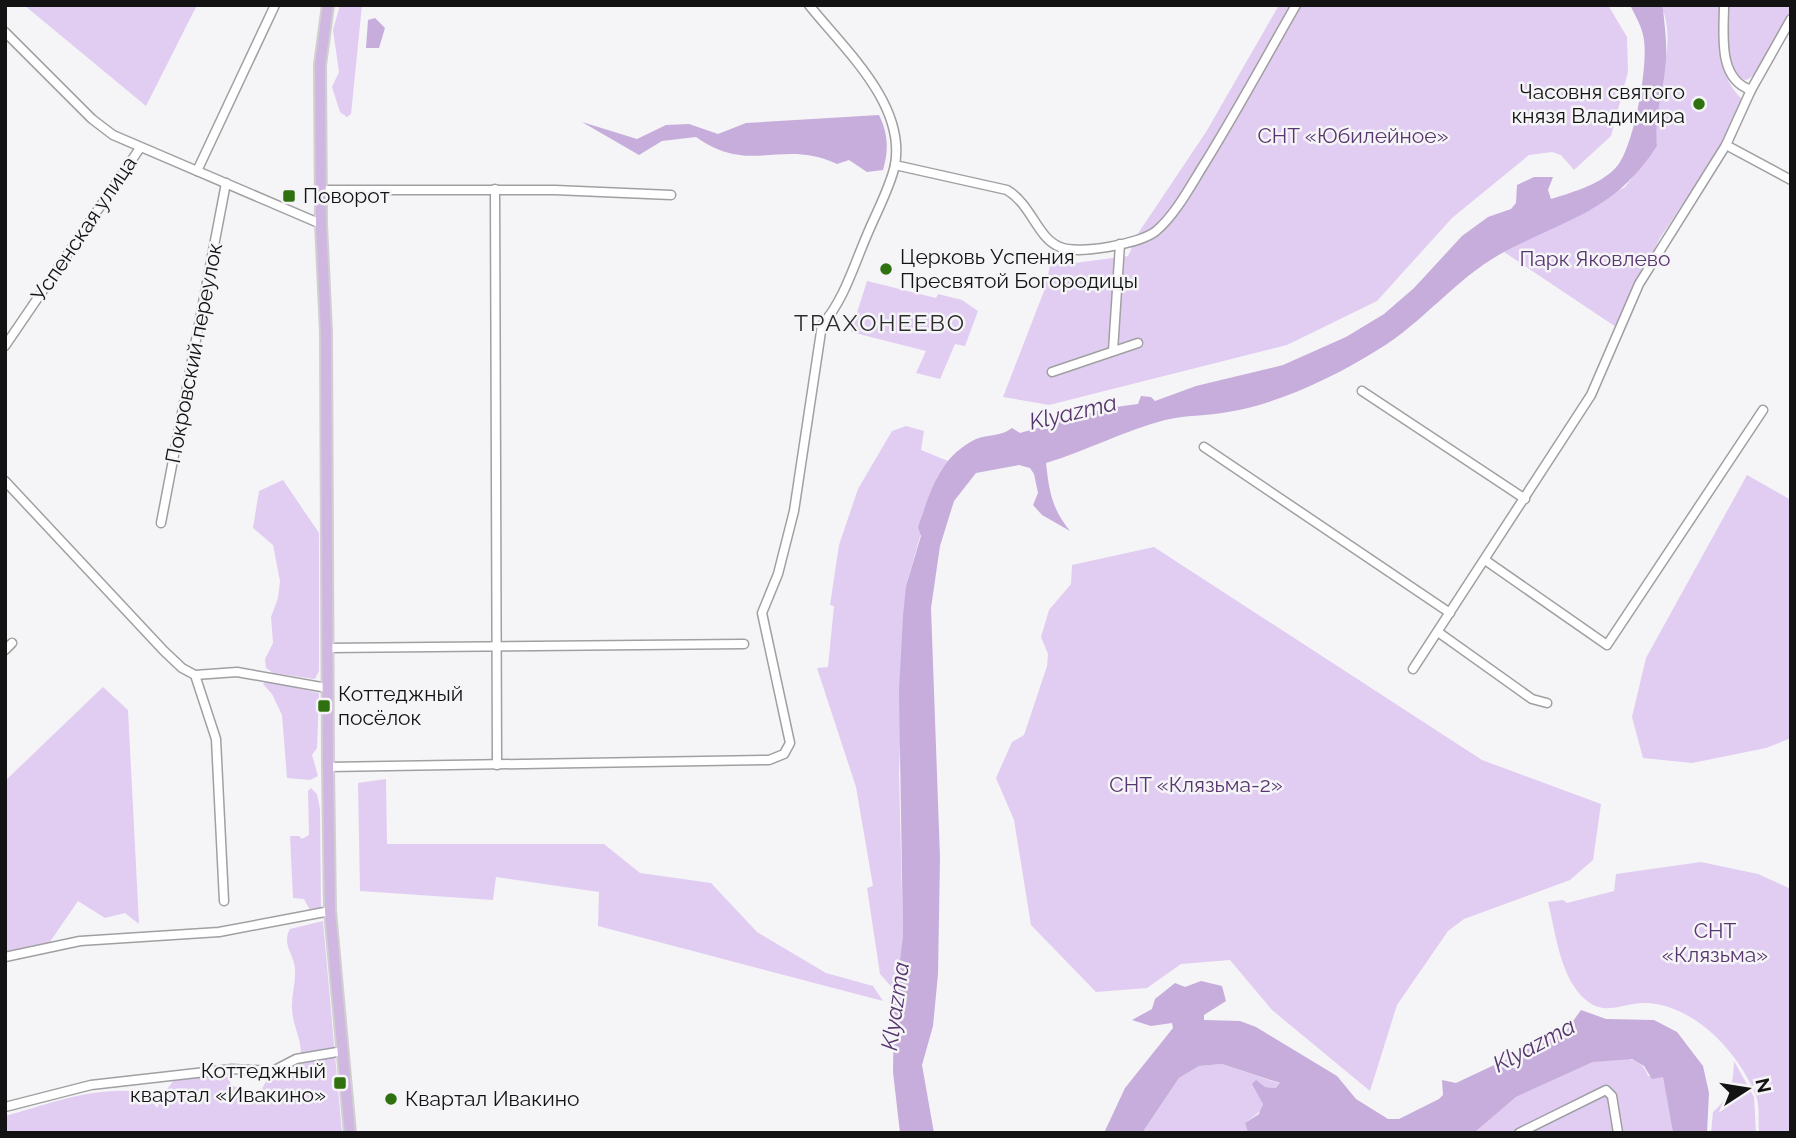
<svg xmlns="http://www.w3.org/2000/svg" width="1796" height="1138" viewBox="0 0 1796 1138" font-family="Raleway,sans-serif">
<rect width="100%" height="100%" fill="#f5f4f7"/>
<g fill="#e1cdf2">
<path d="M24 5H197L146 106Z"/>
<path d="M340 5H362L351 114 347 117 340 112 332 87 339 72 333 30Z"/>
<path d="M1279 5H1608L1627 37 1628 72 1611 136 1574 170 1561 155 1552 152 1529 155 1452 218 1377 301 1287 345 1049 405 1003 397 1044 291 1052 258 1067 264 1128 256 1139 232 1206 132Z"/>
<path d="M1661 5H1720C1720 38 1716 75 1742 99L1722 145 1660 238 1616 327 1504 252 1625 187 1657 146C1656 137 1654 127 1655 118 1659 82 1677 41 1661 5Z"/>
<path d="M1728 5H1791V12C1782 28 1762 75 1746 80 1721 75 1728 24 1728 5Z"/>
<path d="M867 281 936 298 938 294 962 300 978 311 965 346 955 344 940 379 916 373 926 351 851 332Z"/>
<path d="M906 426 924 431 921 450 948 461 937 477 906 586 899 773 903 935 897 993 880 974 867 888 873 886 856 787 817 668 828 667 834 606 830 605 839 545 858 489 892 431Z"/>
<path d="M1747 475 1791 500V738L1766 748 1692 763 1643 758 1632 717 1646 658Z"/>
<path d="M283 480 319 533V671L315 679 273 673 266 668 265 659 273 643 271 617 278 598 280 581 273 545 253 528 259 491Z"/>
<path d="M1154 547 1482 760 1601 804 1593 860 1570 880 1464 919 1448 931 1397 1005 1370 1091 1272 1010 1230 960 1181 964 1147 988 1096 992 1031 925 1014 820 996 778 1012 742 1024 735 1047 666 1048 654 1041 637 1049 610 1071 584 1072 565Z"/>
<path d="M266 681 319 693 317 748 312 755 318 776 310 780 287 778 282 715 272 694 263 684Z"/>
<path d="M103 687 128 710 139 924 125 913 105 918 78 901 47 946 5 956V781Z"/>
<path d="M386 779 387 844H604L640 873 711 883 757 932 826 973 873 986 883 1001 598 926 599 892 496 877 493 900 360 891 358 783Z"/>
<path d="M311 788 317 794 320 809 321 907 318 911 310 910 304 899 293 898 290 836H299L302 839 309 835 308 791Z"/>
<path d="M1701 862 1758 874 1791 889V1133H1759C1758 1121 1760 1106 1756 1096 1739 1052 1692 1002 1642 1003 1621 1004 1605 1016 1586 1000 1560 978 1556 934 1548 902L1563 900 1567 903 1614 891 1616 874Z"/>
<path d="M323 921 342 1133H5V1116C52 1103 98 1084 148 1093L157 1108 164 1093 175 1079C190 1079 216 1073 228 1077L231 1085 252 1094 260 1092 268 1078 296 1072C308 1046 294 1035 292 1009 291 996 296 983 295 970 295 955 281 945 290 929Z"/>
<path d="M1618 1057C1633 1059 1643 1061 1648 1076H1663L1673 1133H1474L1516 1097 1593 1062Z"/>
<path d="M1734 1061 1754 1097 1756 1133H1711L1713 1112C1731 1096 1733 1084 1734 1061Z"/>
<path d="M1222 1064 1281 1084 1276 1088 1265 1087 1262 1110 1245 1123 1248 1133H1142L1179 1078 1199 1066Z"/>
</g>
<g fill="#c6addb">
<path d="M1630 5H1661L1663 9C1665 29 1668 49 1665 70 1662 97 1654 118 1657 146 1614 212 1568 218 1504 252 1457 277 1424 322 1379 349 1334 377 1281 403 1228 412 1207 416 1185 415 1165 420 1123 431 1086 451 1046 463 1049 491 1052 509 1070 531L1042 515 1033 505 1038 493 1034 474 1030 468 1019 465 976 473 954 501 940 546 931 608 940 858 938 974 933 1026 922 1065 934 1133H900L893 1072 894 1013 903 935 899 691 903 616 906 586 921 536 918 527C931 491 939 457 976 439 988 434 1001 437 1012 428L1020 433 1108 408 1138 404 1141 396 1151 397 1155 401 1196 386 1283 365 1346 337 1384 314 1414 288 1462 236 1488 217 1511 209 1516 203 1517 185 1534 177H1553L1548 190 1551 199C1573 192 1603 184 1618 165 1634 145 1650 60 1643 35 1641 25 1635 15 1630 5Z"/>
<path d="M375 18 385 28 379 48H366L368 20Z"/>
<path d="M879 115C888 133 889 150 883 170L867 172 849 160 837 164C781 138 751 176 696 137L662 141 639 155 582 122 637 139 666 125 689 124 718 134 746 123Z"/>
<path d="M1201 981 1222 986 1226 1001 1204 1015V1020L1240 1021 1256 1027 1337 1076 1356 1099 1388 1119H1399L1439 1099 1443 1095 1442 1080 1456 1083 1566 1031 1581 1010 1606 1019 1654 1020 1677 1032 1703 1066 1709 1093 1707 1133H1673L1663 1077 1652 1079 1644 1066 1632 1059 1593 1062 1516 1097 1474 1133H1248L1245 1123 1259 1114 1263 1104 1252 1084 1256 1080 1265 1087 1276 1088 1280 1083 1222 1064 1199 1066 1179 1078 1142 1133H1104L1125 1088 1173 1028 1172 1023 1151 1026 1132 1020 1152 1009 1155 999 1175 983 1185 987Z"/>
</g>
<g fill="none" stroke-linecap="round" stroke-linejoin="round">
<defs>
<g id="minor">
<path d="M1724 5C1724 33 1717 79 1751 90"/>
<path d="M5 32 92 119 113 135 321 224"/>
<path d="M1726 145 1791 180"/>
<path d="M895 165 1007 190C1032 205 1037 238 1060 247 1078 255 1140 244 1156 231 1175 215 1190 187 1203 166 1236 113 1265 59 1296 5"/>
<path d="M197 171 275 5"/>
<path d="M495 189 497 765"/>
<path d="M321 190H555L671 195"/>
<path d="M5 346 140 148"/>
<path d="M1113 351 1120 244"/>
<path d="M1052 372 1138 343"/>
<path d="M1362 391 1525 499"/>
<path d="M1204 447 1450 613"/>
<path d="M5 481 164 651 182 668 195 675 216 739 224 901"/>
<path d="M161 523 226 183"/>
<path d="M1485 560 1607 645 1763 410"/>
<path d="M1438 632 1532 699 1547 703"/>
<path d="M327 648 744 644"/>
<path d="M5 650 12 643"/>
<path d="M1413 669 1591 395 1639 284 1726 145 1751 90 1791 19"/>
<path d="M195 675 237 672 327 688"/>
<path d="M328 767 769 760 784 754 790 743 762 613 778 574 794 511 822 325C844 300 854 265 867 235 876 213 890 188 895 165 906 104 844 49 809 5"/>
<path d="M5 957 80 941 219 932 330 911"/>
<path d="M5 1107 91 1085 232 1069 273 1071 296 1059 343 1051"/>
<path d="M1519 1133 1606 1090 1612 1096 1618 1133"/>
</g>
<path id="major" d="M328 5 320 65 321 224 326 332 328 767 330 911 350 1133"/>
</defs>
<use href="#minor" stroke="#a09fa2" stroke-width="11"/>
<use href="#major" stroke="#d0d0d0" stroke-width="14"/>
<use href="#minor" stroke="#fff" stroke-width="8"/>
<use href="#major" stroke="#d0b7e2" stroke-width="10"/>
</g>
<g fill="#2e710e" stroke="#f5f4f7" stroke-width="2.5">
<circle cx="1699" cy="104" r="7"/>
<rect x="282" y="189" width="14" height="14" rx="3.5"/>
<circle cx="886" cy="269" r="7"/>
<rect x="317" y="699" width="14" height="14" rx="3.5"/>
<rect x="333" y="1076" width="14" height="14" rx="3.5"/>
<circle cx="391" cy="1099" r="7"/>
</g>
<g text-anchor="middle" stroke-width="5" stroke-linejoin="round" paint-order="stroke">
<g font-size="21" fill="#141314" stroke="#f5f4f7" text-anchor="start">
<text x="1685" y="99" text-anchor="end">Часовня святого<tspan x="1685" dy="24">князя Владимира</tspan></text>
<text x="303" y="203">Поворот</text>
<text x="900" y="264">Церковь Успения<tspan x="900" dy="24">Пресвятой Богородицы</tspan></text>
<text x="338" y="701">Коттеджный<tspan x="338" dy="24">посёлок</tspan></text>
<text x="326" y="1078" text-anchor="end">Коттеджный<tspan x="326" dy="24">квартал «Ивакино»</tspan></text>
<text x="405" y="1106">Квартал Ивакино</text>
</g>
<g font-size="21" fill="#58366f" stroke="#f5f4f7">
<text x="1353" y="143">СНТ «Юбилейное»</text>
<text x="1595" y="266">Парк Яковлево</text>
<text x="1196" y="792">СНТ «Клязьма-2»</text>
<text x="1715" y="938">СНТ<tspan x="1715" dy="24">«Клязьма»</tspan></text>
</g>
<g font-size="21" fill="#141314" stroke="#f5f4f7">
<text transform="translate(84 229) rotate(-56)" y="7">Успенская улица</text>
<text transform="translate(194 353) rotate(-79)" y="7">Покровский переулок</text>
</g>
<g font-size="23" letter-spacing="2" fill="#2c2b2d" stroke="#f5f4f7">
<text x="880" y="331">ТРАХОНЕЕВО</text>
</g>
<g font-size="23" font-style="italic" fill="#56356e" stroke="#f5f4f7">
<text transform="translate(1073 412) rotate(-13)" y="8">Klyazma</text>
<text transform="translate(895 1006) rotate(-82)" y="8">Klyazma</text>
<text transform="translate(1534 1045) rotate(-28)" y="8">Klyazma</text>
</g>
</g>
<rect width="1796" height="1138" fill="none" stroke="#141314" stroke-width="14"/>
<g transform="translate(1747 1089) rotate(78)" stroke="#f5f4f7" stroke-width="5" paint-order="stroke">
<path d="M0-5L12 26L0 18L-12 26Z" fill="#141314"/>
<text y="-10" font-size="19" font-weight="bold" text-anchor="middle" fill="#141314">N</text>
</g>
</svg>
